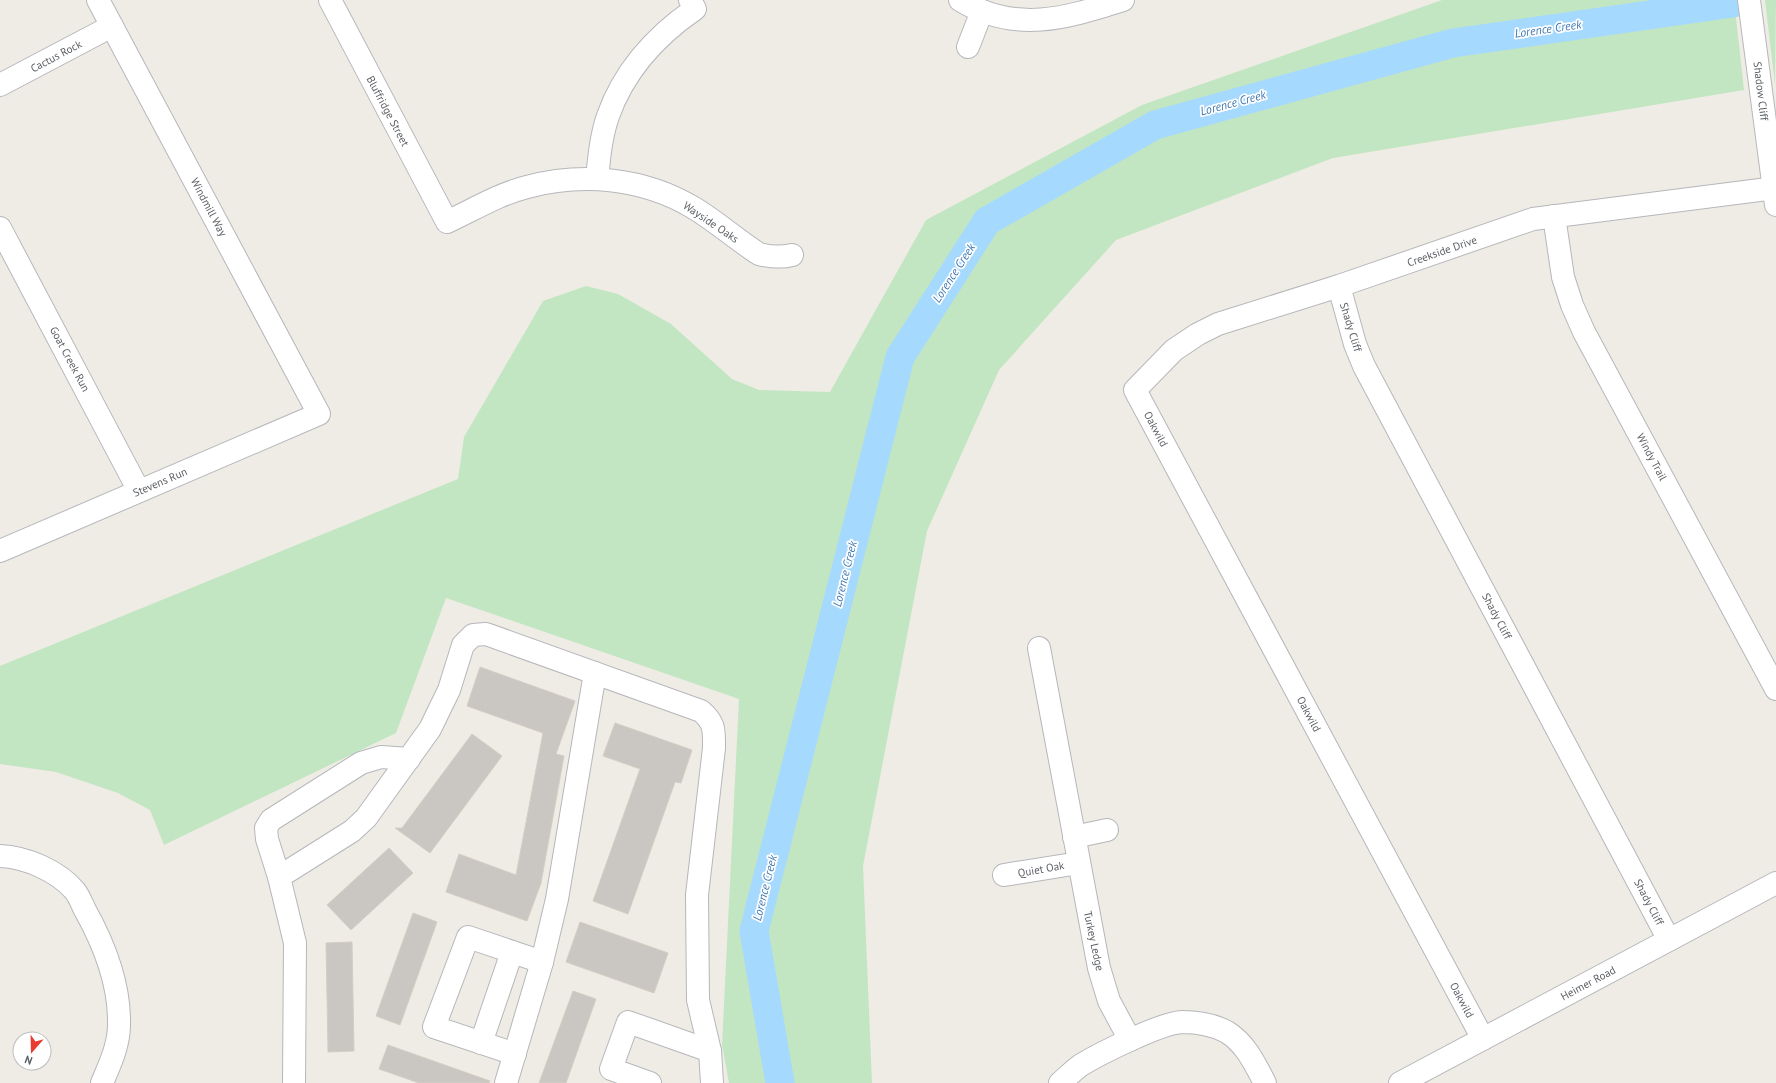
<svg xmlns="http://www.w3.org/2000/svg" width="1776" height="1083" viewBox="0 0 1776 1083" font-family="'PT Sans',sans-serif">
<rect width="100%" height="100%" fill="#efece5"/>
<g fill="#c2e6c1">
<path d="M1442 0H1734L1744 90 1333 158 1116 240 999 370 927 531 863 866 872 1083H729L722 1045 739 699 446 598 396 733 164 845 150 810 118 793 56 772 0 764V666L458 479 464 437 543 301 586 286 618 294 671 324 732 379 759 390 830 392 926 220 1142 105Z"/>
<path d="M1765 0H1776L1775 85Z"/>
</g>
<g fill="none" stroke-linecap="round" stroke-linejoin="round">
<path stroke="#a5d9fe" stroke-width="29" d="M780 1083 754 931 900 357 987 221 1155 125 1453 43 1733 3"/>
</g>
<g fill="#cac7c2" stroke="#d3cec3">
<path d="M480 667 575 701 556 754 564 756 541 883 527 921 446 892 459 854 516 875 543 733 467 706Z"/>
<path d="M615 723 692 750 681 783 675 782 628 914 593 901 640 769 603 756Z"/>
<path d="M472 734 502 756 430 853 395 828H402Z"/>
<path d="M389 848 413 873 351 930 327 905Z"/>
<path d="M413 913 437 922 400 1025 376 1016Z"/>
<path d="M580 922 668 953 654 993 566 962Z"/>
<path d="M352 942 354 1051 328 1052 326 943Z"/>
<path d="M573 991 596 999 566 1083H539Z"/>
<path d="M388 1045 490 1081 489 1083H419L379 1069Z"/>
</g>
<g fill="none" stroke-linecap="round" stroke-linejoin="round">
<defs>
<g id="minor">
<path d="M330 0 447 222C473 210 499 194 527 187 583 172 644 178 694 208 717 222 737 240 759 254 771 257 780 258 792 255"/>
<path d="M960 0C1016 34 1066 18 1123 0"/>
<path d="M1749 0 1776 205"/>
<path d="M968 47 982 11"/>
<path d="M0 85 112 26"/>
<path d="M597 179C599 158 601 136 608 116 624 71 657 35 695 9L690 0"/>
<path d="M1554 216 1563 277 1572 305 1584 332 1776 689"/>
<path d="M0 228 139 491"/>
<path d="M1339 286 1355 344 1364 366 1669 940"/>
<path d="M0 551 319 414 98 0"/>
<path d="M1039 648 1099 968 1109 1001 1130 1040"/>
<path d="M1074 837 1107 830"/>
<path d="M0 856C26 857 58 871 75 891 79 896 82 904 85 910 104 944 120 985 119 1025 119 1045 110 1064 102 1083"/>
<path d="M1004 875 1079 863"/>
<path d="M279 877 267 839 266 828 271 820 361 763 381 757 409 759"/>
<path d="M1483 1039 1135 390 1174 350 1198 334 1218 324 1339 286 1533 219 1776 188"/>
<path d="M481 1043 512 952"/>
<path d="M515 1054 434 1027 468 937 542 962"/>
<path d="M294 1083 295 943 279 877 352 831 366 818 430 729 449 690 463 645 473 635 486 634 701 711C715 723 714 730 714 748L697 895 698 1000 710 1051 712 1083"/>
<path d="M506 1083 542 962 557 899 595 673"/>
<path d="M650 1083 611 1069 628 1022 710 1051"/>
<path d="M1060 1083C1067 1077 1074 1070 1081 1065 1101 1053 1161 1023 1182 1022 1197 1022 1214 1025 1227 1032 1246 1044 1255 1064 1265 1083"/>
<path d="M1400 1083 1776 883"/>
</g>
</defs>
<use href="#minor" stroke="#b5b7bb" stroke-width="24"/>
<use href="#minor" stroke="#fff" stroke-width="22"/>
</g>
<g text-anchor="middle" stroke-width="3.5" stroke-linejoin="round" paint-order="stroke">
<g font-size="11" fill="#5c6065" stroke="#fff">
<text transform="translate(56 56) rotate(-28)" y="4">Cactus Rock</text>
<text transform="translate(1761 91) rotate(83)" y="4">Shadow Cliff</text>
<text transform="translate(388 111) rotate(62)" y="4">Bluffridge Street</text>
<text transform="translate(209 207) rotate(62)" y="4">Windmill Way</text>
<text transform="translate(711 222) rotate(34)" y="4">Wayside Oaks</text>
<text transform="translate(1442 251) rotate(-19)" y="4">Creekside Drive</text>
<text transform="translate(1351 327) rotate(73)" y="4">Shady Cliff</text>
<text transform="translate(70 359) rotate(62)" y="4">Goat Creek Run</text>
<text transform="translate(1156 429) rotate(62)" y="4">Oakwild</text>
<text transform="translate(1652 457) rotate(62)" y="4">Windy Trail</text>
<text transform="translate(160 482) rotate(-23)" y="4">Stevens Run</text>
<text transform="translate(1497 616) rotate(62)" y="4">Shady Cliff</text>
<text transform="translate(1309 714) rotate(62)" y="4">Oakwild</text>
<text transform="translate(1041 869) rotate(-10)" y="4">Quiet Oak</text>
<text transform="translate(1649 902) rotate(62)" y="4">Shady Cliff</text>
<text transform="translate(1094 941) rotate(78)" y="4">Turkey Ledge</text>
<text transform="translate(1588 983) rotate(-28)" y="4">Heimer Road</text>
<text transform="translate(1462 1000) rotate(62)" y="4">Oakwild</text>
</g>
<g font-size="12" font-style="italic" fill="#4279b1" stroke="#fff">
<text transform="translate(1548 29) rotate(-8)" y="4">Lorence Creek</text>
<text transform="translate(1233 103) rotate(-15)" y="4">Lorence Creek</text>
<text transform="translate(954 273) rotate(-57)" y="4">Lorence Creek</text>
<text transform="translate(845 574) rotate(-76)" y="4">Lorence Creek</text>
<text transform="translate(765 888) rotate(-76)" y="4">Lorence Creek</text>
</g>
</g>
<g transform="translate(32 1051) rotate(200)"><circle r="19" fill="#ffffff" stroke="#bebfc1"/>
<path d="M0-3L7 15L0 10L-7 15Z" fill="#e83c31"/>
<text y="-6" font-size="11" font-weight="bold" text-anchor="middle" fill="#5c6065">N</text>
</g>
</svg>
